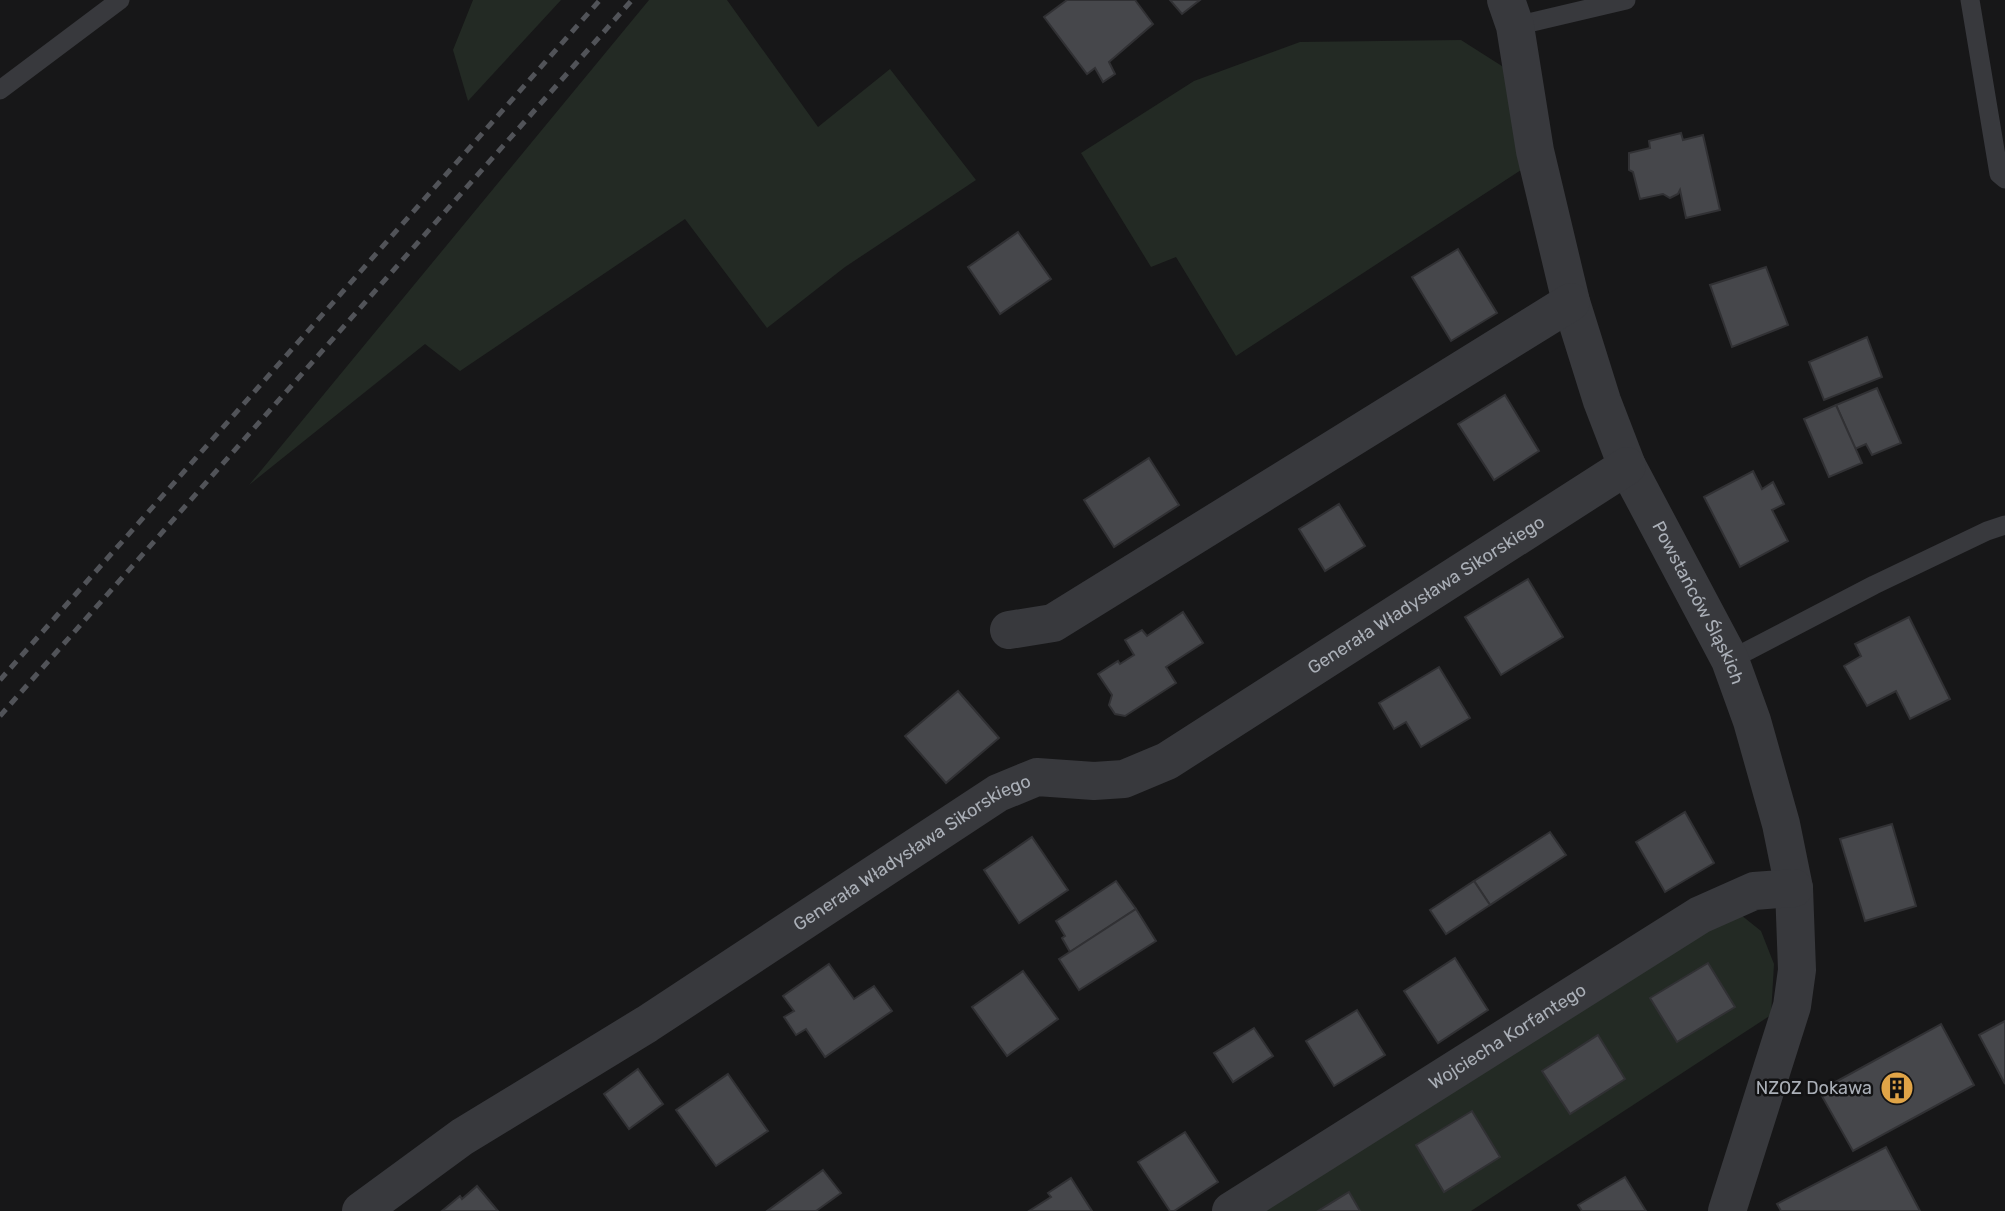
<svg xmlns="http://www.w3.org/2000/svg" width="2005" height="1211" viewBox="0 0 2005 1211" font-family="Rubik,sans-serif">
<rect width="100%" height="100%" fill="#171718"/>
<g fill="#232a24">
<path d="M473 0H561L468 101 453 50Z"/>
<path d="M649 0H727L818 127 890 69 976 180 845 267 767 328 685 219 460 371 425 344 249 485Z"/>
<path d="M1461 40 1505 68 1527 166 1236 356 1176 257 1151 267 1081 153 1194 81 1300 42Z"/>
<path d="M1741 915 1761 931 1774 964 1771 1015 1471 1211H1255L1702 921Z"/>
</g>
<g fill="#46474b" stroke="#313134" stroke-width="2">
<path d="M1067 0H1135L1153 24 1109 62 1115 74 1103 82 1095 68 1087 74 1044 17Z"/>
<path d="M1170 0H1200L1182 14Z"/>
<path d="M1681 133 1683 140 1703 135 1720 210 1686 218 1680 190 1678 194 1670 198 1663 194 1640 199 1633 172 1629 170V153L1650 148 1649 141Z"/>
<path d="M1018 232 1051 279 1000 314 968 267Z"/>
<path d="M1458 249 1497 313 1451 341 1412 277Z"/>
<path d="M1766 267 1788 325 1732 347 1710 285Z"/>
<path d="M1867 337 1882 377 1824 400 1809 362Z"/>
<path d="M1877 388 1901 443 1872 455 1866 444 1855 449 1836 405Z"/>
<path d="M1505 395 1539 451 1494 480 1458 424Z"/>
<path d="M1836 405 1862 463 1829 477 1804 419Z"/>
<path d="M1149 458 1179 505 1114 547 1084 500Z"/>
<path d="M1753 471 1762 489 1773 482 1784 504 1772 510 1788 541 1740 567 1704 497Z"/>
<path d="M1339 504 1365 546 1325 571 1299 529Z"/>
<path d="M1528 579 1563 637 1501 675 1465 617Z"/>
<path d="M1183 612 1203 643 1166 667 1176 683 1125 716 1115 714 1109 705 1112 695 1098 674 1118 661 1120 664 1134 655 1125 640 1142 630 1147 636Z"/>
<path d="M1909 617 1950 699 1910 719 1896 691 1867 706 1844 666 1861 656 1855 644Z"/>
<path d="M1439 667 1470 718 1421 747 1406 722 1394 729 1379 703Z"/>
<path d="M958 691 999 738 946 783 905 736Z"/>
<path d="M1685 812 1714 863 1665 892 1636 842Z"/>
<path d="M1892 824 1916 906 1865 921 1840 839Z"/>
<path d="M1550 832 1566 855 1490 905 1474 881Z"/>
<path d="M1032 837 1068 890 1019 923 984 870Z"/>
<path d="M1116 881 1136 909 1070 952 1062 938 1065 936 1056 921Z"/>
<path d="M1474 881 1490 905 1446 934 1430 910Z"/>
<path d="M1136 909 1156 941 1079 990 1059 959Z"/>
<path d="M1455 958 1488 1010 1438 1043 1404 991Z"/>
<path d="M1708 963 1735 1007 1677 1042 1650 998Z"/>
<path d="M829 964 854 999 874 986 892 1011 825 1057 806 1029 796 1035 784 1017 794 1011 783 996Z"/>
<path d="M1023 971 1058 1019 1007 1056 972 1007Z"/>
<path d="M1357 1010 1385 1055 1334 1086 1306 1041Z"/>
<path d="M2005 1021V1084L1979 1035Z"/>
<path d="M1941 1024 1974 1085 1853 1151 1819 1091Z"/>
<path d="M1254 1028 1273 1056 1233 1082 1214 1053Z"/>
<path d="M1598 1035 1625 1079 1570 1114 1542 1071Z"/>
<path d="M638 1069 663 1104 629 1129 604 1094Z"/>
<path d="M728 1074 768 1131 716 1166 676 1110Z"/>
<path d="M1472 1111 1500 1157 1444 1192 1416 1145Z"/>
<path d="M1185 1132 1218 1182 1174 1211H1170L1138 1162Z"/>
<path d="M1886 1147 1920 1211H1781L1777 1204Z"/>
<path d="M823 1170 841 1193 816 1211H767Z"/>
<path d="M1625 1177 1646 1211H1582L1578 1205Z"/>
<path d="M1071 1178 1092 1211H1029L1051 1197 1048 1193Z"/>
<path d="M477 1186 498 1211H442L460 1196 462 1199Z"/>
<path d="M1349 1192 1360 1211H1318Z"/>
</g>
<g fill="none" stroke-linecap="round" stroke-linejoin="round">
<g stroke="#38393d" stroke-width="19">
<path d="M1970 0 1999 174 2005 179"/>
<path d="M1515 26 1626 0"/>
<path d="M0 90 120 0"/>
<path d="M1730 660 1874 585 1987 531 2005 525"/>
</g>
<g stroke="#38393d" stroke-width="38">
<path id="s1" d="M1506 0 1515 26 1535 151 1571 302 1602 401 1627 466 1730 660 1752 721 1781 824 1794 888 1797 970 1792 1006 1727 1211"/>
<path d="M1009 630 1053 623 1571 302"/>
<path id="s2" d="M361 1211 462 1137 647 1024 998 793 1037 777 1094 781 1124 779 1167 761 1627 466"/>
<path id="s3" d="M1231 1211 1700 915 1754 891 1794 888"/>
</g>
<g stroke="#515358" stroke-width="5" stroke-dasharray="9 7" stroke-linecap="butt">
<path d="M0 680 600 0"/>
<path d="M0 716 632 0"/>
</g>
</g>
<defs>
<symbol id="building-disc" viewBox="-11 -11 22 22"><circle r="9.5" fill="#e0a447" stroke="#121213"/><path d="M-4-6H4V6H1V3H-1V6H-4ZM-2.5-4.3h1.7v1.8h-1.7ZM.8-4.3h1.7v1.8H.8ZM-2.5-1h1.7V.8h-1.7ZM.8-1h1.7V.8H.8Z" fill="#111"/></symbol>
</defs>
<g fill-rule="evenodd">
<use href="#building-disc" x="1878" y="1069" width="38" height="38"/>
</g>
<g text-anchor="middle" stroke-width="5" stroke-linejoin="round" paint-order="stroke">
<g font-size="18" fill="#aaafb7" stroke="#121213">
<text dy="6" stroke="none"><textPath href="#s2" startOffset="1246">Generała Władysława Sikorskiego</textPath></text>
<text dy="6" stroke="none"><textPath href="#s1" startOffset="637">Powstańców Śląskich</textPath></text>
<text dy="6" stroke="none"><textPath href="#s2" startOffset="658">Generała Władysława Sikorskiego</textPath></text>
<text dy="6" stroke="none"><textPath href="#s3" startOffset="327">Wojciecha Korfantego</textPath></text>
</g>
<g font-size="18" fill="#aaafb7" stroke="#121213" text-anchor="end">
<text x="1872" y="1094">NZOZ Dokawa</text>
</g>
</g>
</svg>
